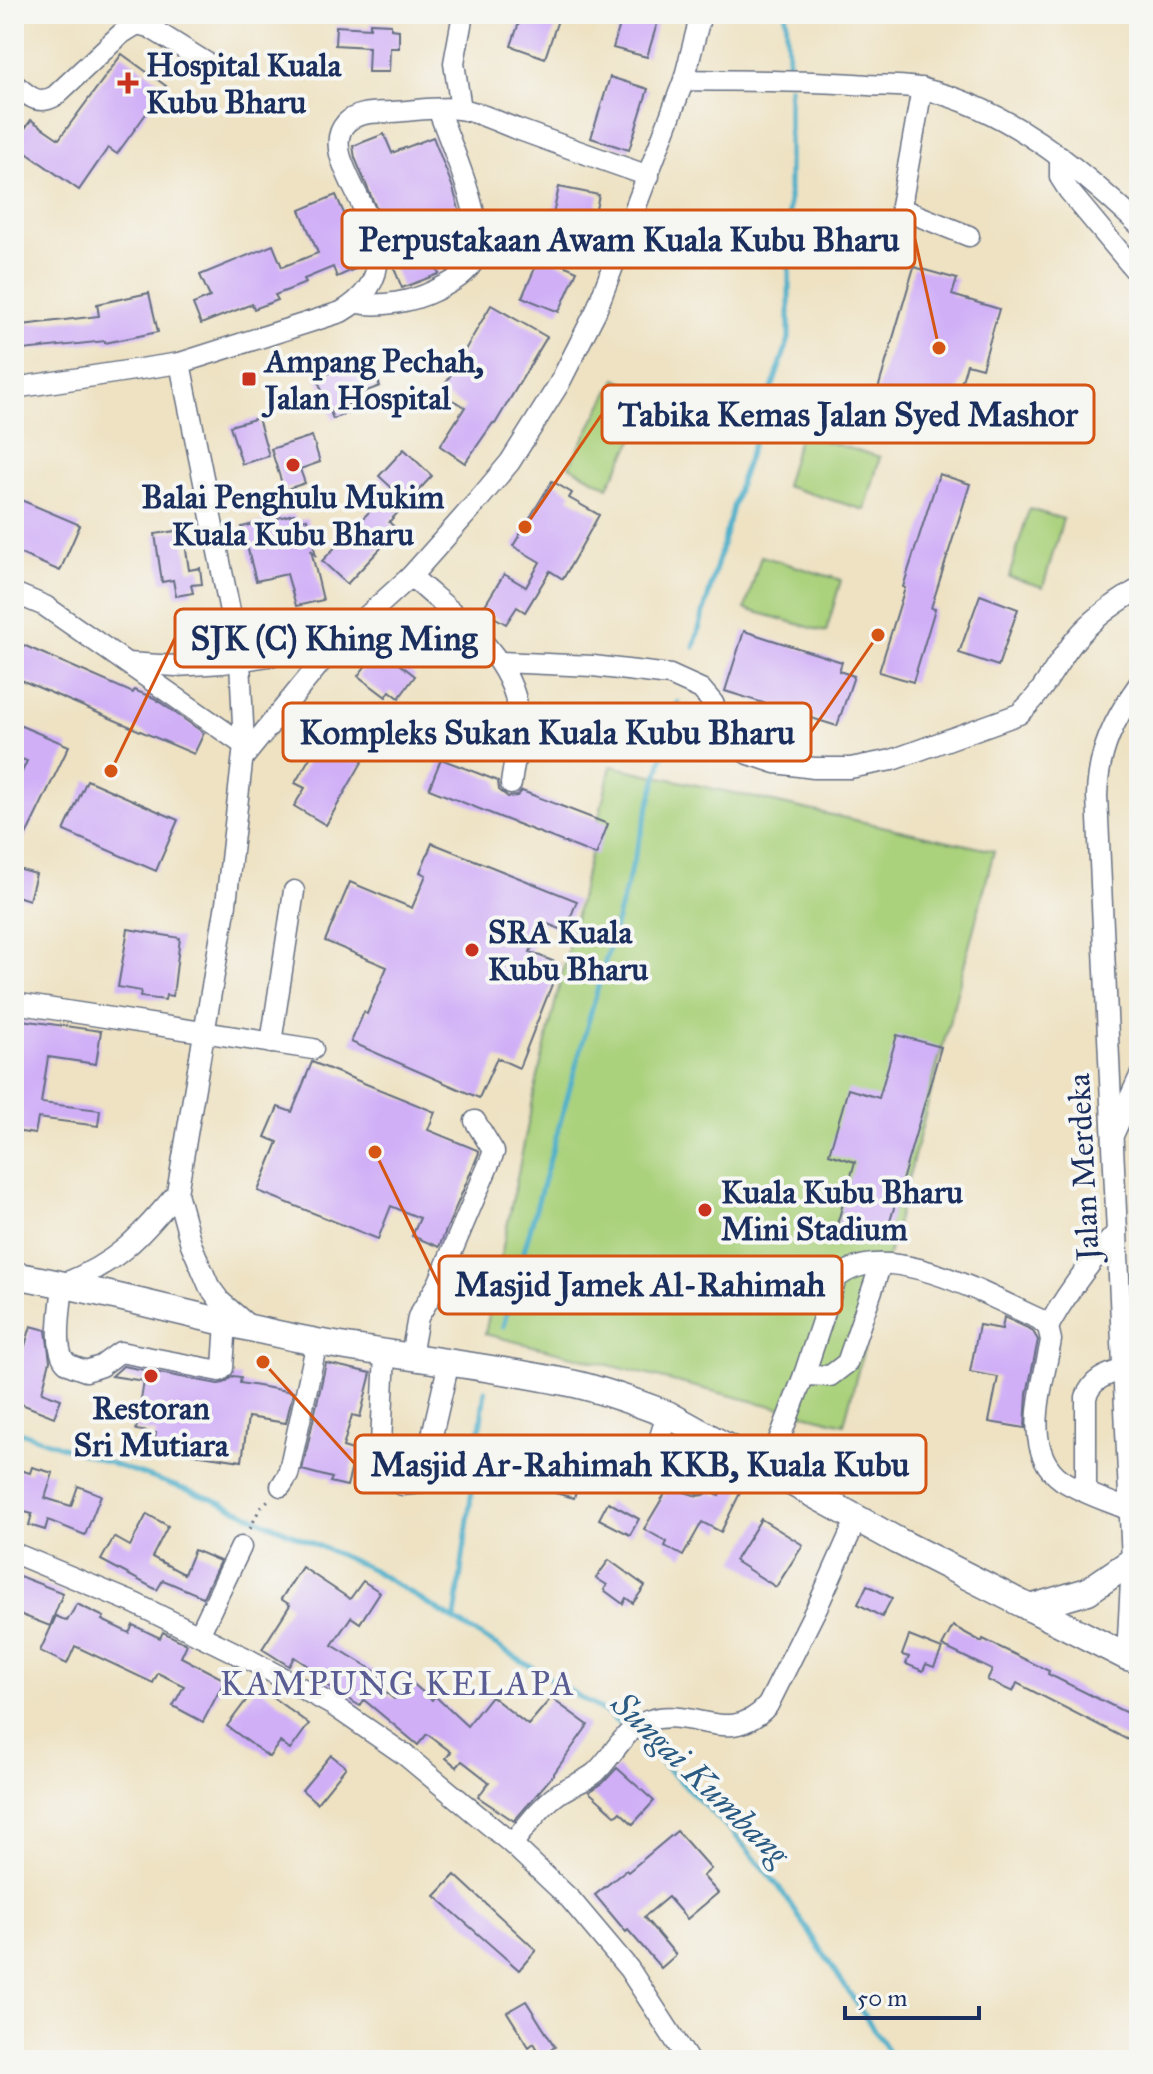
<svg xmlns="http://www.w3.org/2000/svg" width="1153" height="2074" viewBox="0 0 1153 2074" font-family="'IM FELL Great Primer',serif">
<rect width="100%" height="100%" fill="#f6f6f2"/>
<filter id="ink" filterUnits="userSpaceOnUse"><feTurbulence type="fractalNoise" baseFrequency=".0125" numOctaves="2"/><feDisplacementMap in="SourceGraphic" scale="16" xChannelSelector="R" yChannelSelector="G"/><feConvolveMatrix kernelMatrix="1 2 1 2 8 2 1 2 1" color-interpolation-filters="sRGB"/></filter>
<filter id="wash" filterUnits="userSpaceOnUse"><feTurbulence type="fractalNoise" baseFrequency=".006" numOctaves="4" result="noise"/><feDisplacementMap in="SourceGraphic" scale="32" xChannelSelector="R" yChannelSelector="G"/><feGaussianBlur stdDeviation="1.8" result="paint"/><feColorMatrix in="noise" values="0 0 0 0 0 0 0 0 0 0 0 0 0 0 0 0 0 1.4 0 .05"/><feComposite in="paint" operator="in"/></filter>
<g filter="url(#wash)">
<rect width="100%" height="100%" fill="#eee2c3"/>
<g fill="#aad17c" stroke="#62806d" stroke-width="2">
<path d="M616 379 655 399 608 487 569 466Z"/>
<path d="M800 434 880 457 865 510 785 486Z"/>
<path d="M1029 509 1063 519 1043 587 1009 577Z"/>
<path d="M761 556 841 580 826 632 745 609Z"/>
<path d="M611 766 994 851 844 1424 485 1334 536 1085Z"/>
</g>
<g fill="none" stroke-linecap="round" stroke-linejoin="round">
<g stroke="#4aaec9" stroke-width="5">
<path d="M786 14 789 77"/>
<path d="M694 647 740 482 789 339V87"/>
<path d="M503 1326 678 702"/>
<path d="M14 1430 213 1499 371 1569 608 1714 624 1728"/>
<path d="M455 1618 485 1391"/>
<path d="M632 1734 733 1833 779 1887 894 2060"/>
</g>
</g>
<g id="blocks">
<g fill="#d0aff7">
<path d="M522 14H560L545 58 511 46Z"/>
<path d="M623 14H648L659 17 647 57 613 48Z"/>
<path d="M370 23 391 24V29L399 30V48H390L389 72H368L369 47 335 45 336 26 370 28Z"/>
<path d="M122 54 166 86 117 154 108 148 79 190 14 144 31 120 59 139Z"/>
<path d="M610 77 648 89 629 150 591 138Z"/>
<path d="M384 134 392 153 433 137 453 188 464 228 465 242 432 255 439 274 402 288 390 258 387 234 355 158 353 146Z"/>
<path d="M559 187 599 195 592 228 584 226 582 237 566 233 568 222 552 219Z"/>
<path d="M336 195 362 255 353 259 357 268 337 277 333 267 304 279 306 283 275 295 278 300 254 309 252 304 201 324 193 304 210 297 200 275 273 245 282 267 318 253 300 210Z"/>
<path d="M541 255 577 271 559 312 522 297Z"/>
<path d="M914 267 957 279 952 295 999 309 982 368 967 364 948 428 873 406Z"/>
<path d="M149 293 158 332 105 343V341L14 351V326L99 316 97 304Z"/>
<path d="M491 305 547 337 495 424 493 423 465 463 440 446 465 407 440 393Z"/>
<path d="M368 358 380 386 346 399 351 411 333 419 317 378Z"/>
<path d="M258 418 269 456 242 464 230 426Z"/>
<path d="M312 436 320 462 300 469 305 483 284 490 271 449Z"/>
<path d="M404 449 432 476 389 522 398 530 347 584 322 561 392 488 379 476Z"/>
<path d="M939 474 970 484 931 608 935 609 913 682 879 672 905 588 903 587Z"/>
<path d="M552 481 572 493 569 498 599 515 563 579 550 571 525 612 517 607 506 624 482 610 504 574 526 587 540 562 513 546Z"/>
<path d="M14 497 80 525 60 571 14 551Z"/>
<path d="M294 514 295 521 307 519 316 556 311 550 323 600 296 606 287 574 256 581 242 527Z"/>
<path d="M183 530 189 570 200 568 202 584 191 585 193 593 176 596 173 580 162 582 155 534Z"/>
<path d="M980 595 1018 609 998 666 959 653Z"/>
<path d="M744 631 842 662 839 671 854 676 837 726 725 691Z"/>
<path d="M14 641 133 693 134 690 154 698 204 733 194 754 14 677Z"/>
<path d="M379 648 415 676 399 698 390 691 386 697 358 676Z"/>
<path d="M14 723 69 746 14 860V789L27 761 14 756Z"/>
<path d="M321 739 335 747 338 742 365 757 326 825 294 806 305 788 295 783Z"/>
<path d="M441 759 498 781 499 790 508 797 517 796 522 791 608 824 596 855 429 789Z"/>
<path d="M87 780 178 820 156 871 64 831Z"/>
<path d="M432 843 577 901 565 931 543 922 530 952 560 964 519 1068 497 1058 479 1098 351 1042 364 1012 367 1014 387 967 325 941 350 882 412 908 426 875 420 872Z"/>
<path d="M14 868 36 874 29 900 14 895Z"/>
<path d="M128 929 180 938 173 996 166 995 165 1000 140 997 141 991 118 987Z"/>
<path d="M14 1019 101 1031 96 1064 48 1057 41 1103 100 1110 98 1126 38 1118 35 1134 14 1131Z"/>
<path d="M897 1035 941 1047 884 1242 836 1228 855 1162 829 1154 848 1089 879 1098Z"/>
<path d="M312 1062 435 1112 428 1130 477 1150 479 1153 439 1247 412 1236 420 1218 391 1206 378 1239 258 1191 278 1142 265 1137 278 1107 292 1112Z"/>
<path d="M1004 1317 1032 1330 1038 1340 1027 1394 1025 1428 989 1422 998 1377 970 1372 979 1325 1002 1329Z"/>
<path d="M31 1326 46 1330 50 1361 42 1392 61 1399 54 1417 14 1401V1382Z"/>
<path d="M326 1363 371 1373 360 1417 352 1415 343 1447 356 1451 347 1486 330 1482 332 1478 302 1470Z"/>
<path d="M123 1366 218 1384 224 1383 233 1376 241 1377 240 1383 293 1392 286 1423 248 1417 242 1461 153 1448 156 1433 136 1430 144 1381 112 1376Z"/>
<path d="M547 1439 588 1450 574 1498 533 1487Z"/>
<path d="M32 1467 53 1473 45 1498 71 1506 78 1486 101 1495 85 1535 48 1520 45 1530 29 1525 32 1514 14 1509V1468L30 1473Z"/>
<path d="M725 1484 741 1491 721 1532 702 1522 683 1556 665 1546 667 1542 644 1529 669 1487 697 1496 704 1495 710 1491 719 1496Z"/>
<path d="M608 1502 639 1519 630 1535 599 1519Z"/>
<path d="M147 1514 168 1526 152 1557 184 1574 194 1550 220 1561 203 1597 163 1580 157 1590 101 1560 114 1537 130 1546Z"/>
<path d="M761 1519 803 1545 776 1587 735 1561Z"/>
<path d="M609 1560 645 1586 633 1603 626 1598 623 1604 604 1590 607 1585 596 1578Z"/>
<path d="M302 1567 350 1599 363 1581 380 1592 360 1623 351 1617 332 1645 380 1674 374 1683 394 1699 410 1681 432 1700 435 1696 467 1726 491 1696 528 1725 551 1698 588 1725 550 1779 514 1821 478 1797 489 1782 462 1761 457 1767 446 1758 451 1752 427 1734 418 1745 364 1700 360 1706 316 1679 320 1674 294 1657 289 1666 262 1649 290 1605 281 1599Z"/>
<path d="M14 1574 63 1593 50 1626 14 1612Z"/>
<path d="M867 1585 892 1598 882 1617 858 1604Z"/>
<path d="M77 1604 104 1617 102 1620 129 1633 133 1625 160 1638 163 1632 187 1644 181 1657 225 1680 203 1722 173 1706 184 1686 158 1673 153 1683 75 1646 67 1664 40 1651 56 1616 67 1621Z"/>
<path d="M953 1626 982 1642 983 1639 1049 1671 1048 1674 1139 1719 1128 1740 1017 1683 1013 1692 987 1680 992 1670 942 1646Z"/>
<path d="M909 1636 942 1649 934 1667 926 1664 923 1671 906 1664 909 1657 902 1655Z"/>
<path d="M257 1686 309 1724 290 1750 280 1742 269 1757 227 1726Z"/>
<path d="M331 1755 346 1767 317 1803 302 1790Z"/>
<path d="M617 1768 654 1801 633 1824 620 1812 616 1816 589 1792 603 1783Z"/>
<path d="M677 1831 711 1869 703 1876 718 1893 687 1919 668 1897 644 1917 676 1955 661 1968 628 1930 626 1932 595 1895 626 1870 628 1872Z"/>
<path d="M455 1875 536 1950 519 1970 435 1896Z"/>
<path d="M526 2001 555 2047 541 2055 534 2043 529 2047 507 2012Z"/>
</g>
</g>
</g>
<g filter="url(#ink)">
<use href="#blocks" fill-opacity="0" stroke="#656e81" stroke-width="2"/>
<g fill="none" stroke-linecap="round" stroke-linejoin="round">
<defs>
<g id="minor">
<path d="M684 80C745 81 807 80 868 85 886 86 906 85 923 89 1007 108 1078 167 1139 225"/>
<path d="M14 84C29 96 37 106 55 96L121 34 137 24 149 27 210 65"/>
<path d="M922 88 901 206 904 210 969 236"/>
<path d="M461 109 454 63 463 14"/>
<path d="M1060 156V177L1069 191 1139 275"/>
<path d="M357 303C381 307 412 302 434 291 451 283 469 274 476 256 488 228 449 140 438 109"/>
<path d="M180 363 240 661 244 745 226 904 177 1193 191 1244 209 1286 220 1301 249 1326"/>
<path d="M14 388 180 363 341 312C438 255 307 165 346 123 358 111 377 113 392 112 414 111 438 106 459 109 478 111 499 123 517 129 561 145 605 161 649 176"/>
<path d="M411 576C451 613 510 652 518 710 521 734 514 760 511 784"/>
<path d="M14 593 45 606 244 745"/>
<path d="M500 662 593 666 670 675 701 689 713 703 728 737 746 753 776 763 814 768H850L892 760 1019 714C1044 693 1055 664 1076 639 1093 618 1115 603 1139 589"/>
<path d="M127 663 176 666 223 663 334 646 411 576 475 504 510 462 559 384 596 311 684 80 701 14"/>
<path d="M243 758 334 646"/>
<path d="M14 1003 313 1049"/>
<path d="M271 1043 294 891"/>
<path d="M1114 1133 1139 1078"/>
<path d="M177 1193C139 1237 119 1262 63 1284 62 1302 52 1351 67 1363 72 1367 81 1369 86 1371L101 1366 120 1352 220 1371 223 1368 226 1322"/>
<path d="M1048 1327C1067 1292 1090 1262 1117 1232"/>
<path d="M385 1352 380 1468 402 1485 421 1483 449 1362"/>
<path d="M411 1356 418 1317 438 1284 494 1152 475 1121"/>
<path d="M804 1375 830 1376 847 1363 881 1264"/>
<path d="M667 1414 654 1457 665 1472 700 1483"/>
<path d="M767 1471 804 1375 836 1279C884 1235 989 1297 1039 1319L1048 1327 1051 1340C1044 1383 1019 1450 1062 1480 1082 1493 1108 1501 1130 1510"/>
<path d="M281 1486 288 1475 317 1342"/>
<path d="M1086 1491V1397C1093 1378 1106 1375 1124 1369"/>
<path d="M14 1553 134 1603 248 1659 334 1706 405 1755 512 1844 571 1900 629 1969 688 2060"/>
<path d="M199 1635 241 1547"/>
<path d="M1127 1657 1132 1561 1097 796C1098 752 1114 719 1139 684"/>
<path d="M512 1844C526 1827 540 1807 558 1794 569 1786 584 1782 595 1773 612 1758 624 1729 647 1721 693 1705 729 1749 768 1705L820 1601 857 1518"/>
</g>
<g id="major">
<path d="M14 1275C116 1293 215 1323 317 1342 402 1357 489 1366 575 1384 606 1391 637 1403 667 1414L898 1541 1127 1657 1139 1660"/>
<path d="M1030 1608 1088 1591 1132 1561 1139 1575"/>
</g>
</defs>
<use href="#minor" stroke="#656e81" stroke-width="23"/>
<use href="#major" stroke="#656e81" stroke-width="29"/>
<path stroke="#656e81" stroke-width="3" stroke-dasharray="2 6" stroke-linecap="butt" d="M250 1529 259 1510 269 1499"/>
<use href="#minor" stroke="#fff" stroke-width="20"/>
<use href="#major" stroke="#fff" stroke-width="26"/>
</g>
</g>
<g fill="#c8321e" stroke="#f6f6f2" stroke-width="3">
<path d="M124 71h8v8h8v8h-8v8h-8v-8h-8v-8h8z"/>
<rect x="241" y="371" width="16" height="16" rx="4"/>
<circle cx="293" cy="465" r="8"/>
<circle cx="472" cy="950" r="8"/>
<circle cx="705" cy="1210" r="8"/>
<circle cx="151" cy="1376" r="8"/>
</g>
<g text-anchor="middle" stroke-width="8" stroke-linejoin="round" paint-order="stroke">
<g font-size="32" font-weight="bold" fill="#1b2f5e" stroke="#f6f6f2" text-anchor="start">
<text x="146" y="76">Hospital Kuala<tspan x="146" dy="37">Kubu Bharu</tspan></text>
<text x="265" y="372">Ampang Pechah,<tspan x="265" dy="37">Jalan Hospital</tspan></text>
<text x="293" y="508" text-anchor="middle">Balai Penghulu Mukim<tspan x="293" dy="37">Kuala Kubu Bharu</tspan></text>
<text x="488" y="943">SRA Kuala<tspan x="488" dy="37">Kubu Bharu</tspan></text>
<text x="721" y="1203">Kuala Kubu Bharu<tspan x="721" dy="37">Mini Stadium</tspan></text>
<text x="151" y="1419" text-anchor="middle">Restoran<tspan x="151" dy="37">Sri Mutiara</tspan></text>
</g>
<g font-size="32" fill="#1b2f5e" stroke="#f6f6f2">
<text transform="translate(1083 1167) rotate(-93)" y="11">Jalan Merdeka</text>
</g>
<g font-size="34" letter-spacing="2" fill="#5a5c94" stroke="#f6f6f2">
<text x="398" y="1695">KAMPUNG KELAPA</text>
</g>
<g font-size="34" font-style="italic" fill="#2b5b83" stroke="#f6f6f2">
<text transform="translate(701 1778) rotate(44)" y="12">Sungai Kumbang</text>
</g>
</g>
<path fill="none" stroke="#d45514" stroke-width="3" d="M939 348L915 239M525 527L602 414M111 771L175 638M878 635L811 732M375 1152L439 1285M263 1362L355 1464"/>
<g fill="#d45514" stroke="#f6f6f2" stroke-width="3">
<circle cx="939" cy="348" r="8"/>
<circle cx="525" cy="527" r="8"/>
<circle cx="111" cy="771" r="8"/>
<circle cx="878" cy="635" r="8"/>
<circle cx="375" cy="1152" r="8"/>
<circle cx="263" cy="1362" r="8"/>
</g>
<g fill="#f6f6f2" stroke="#d45514" stroke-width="3">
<rect x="342" y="210" width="573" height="58" rx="8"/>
<rect x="602" y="385" width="492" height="58" rx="8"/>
<rect x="175" y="609" width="319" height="58" rx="8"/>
<rect x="283" y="703" width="528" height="58" rx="8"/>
<rect x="439" y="1256" width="403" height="58" rx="8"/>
<rect x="355" y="1435" width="571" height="58" rx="8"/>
</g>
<g font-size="34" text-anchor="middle" font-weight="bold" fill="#1b2f5e">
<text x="629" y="251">Perpustakaan Awam Kuala Kubu Bharu</text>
<text x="848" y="426">Tabika Kemas Jalan Syed Mashor</text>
<text x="334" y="650">SJK (C) Khing Ming</text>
<text x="547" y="744">Kompleks Sukan Kuala Kubu Bharu</text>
<text x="640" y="1296">Masjid Jamek Al-Rahimah</text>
<text x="640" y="1476">Masjid Ar-Rahimah KKB, Kuala Kubu</text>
</g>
<rect width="1153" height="2074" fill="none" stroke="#f6f6f2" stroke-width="48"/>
<path d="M845 2006v12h134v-12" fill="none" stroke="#1b2f5e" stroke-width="4"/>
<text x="857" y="2006" font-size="24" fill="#1b2f5e" stroke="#f6f6f2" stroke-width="6" paint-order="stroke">50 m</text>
</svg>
